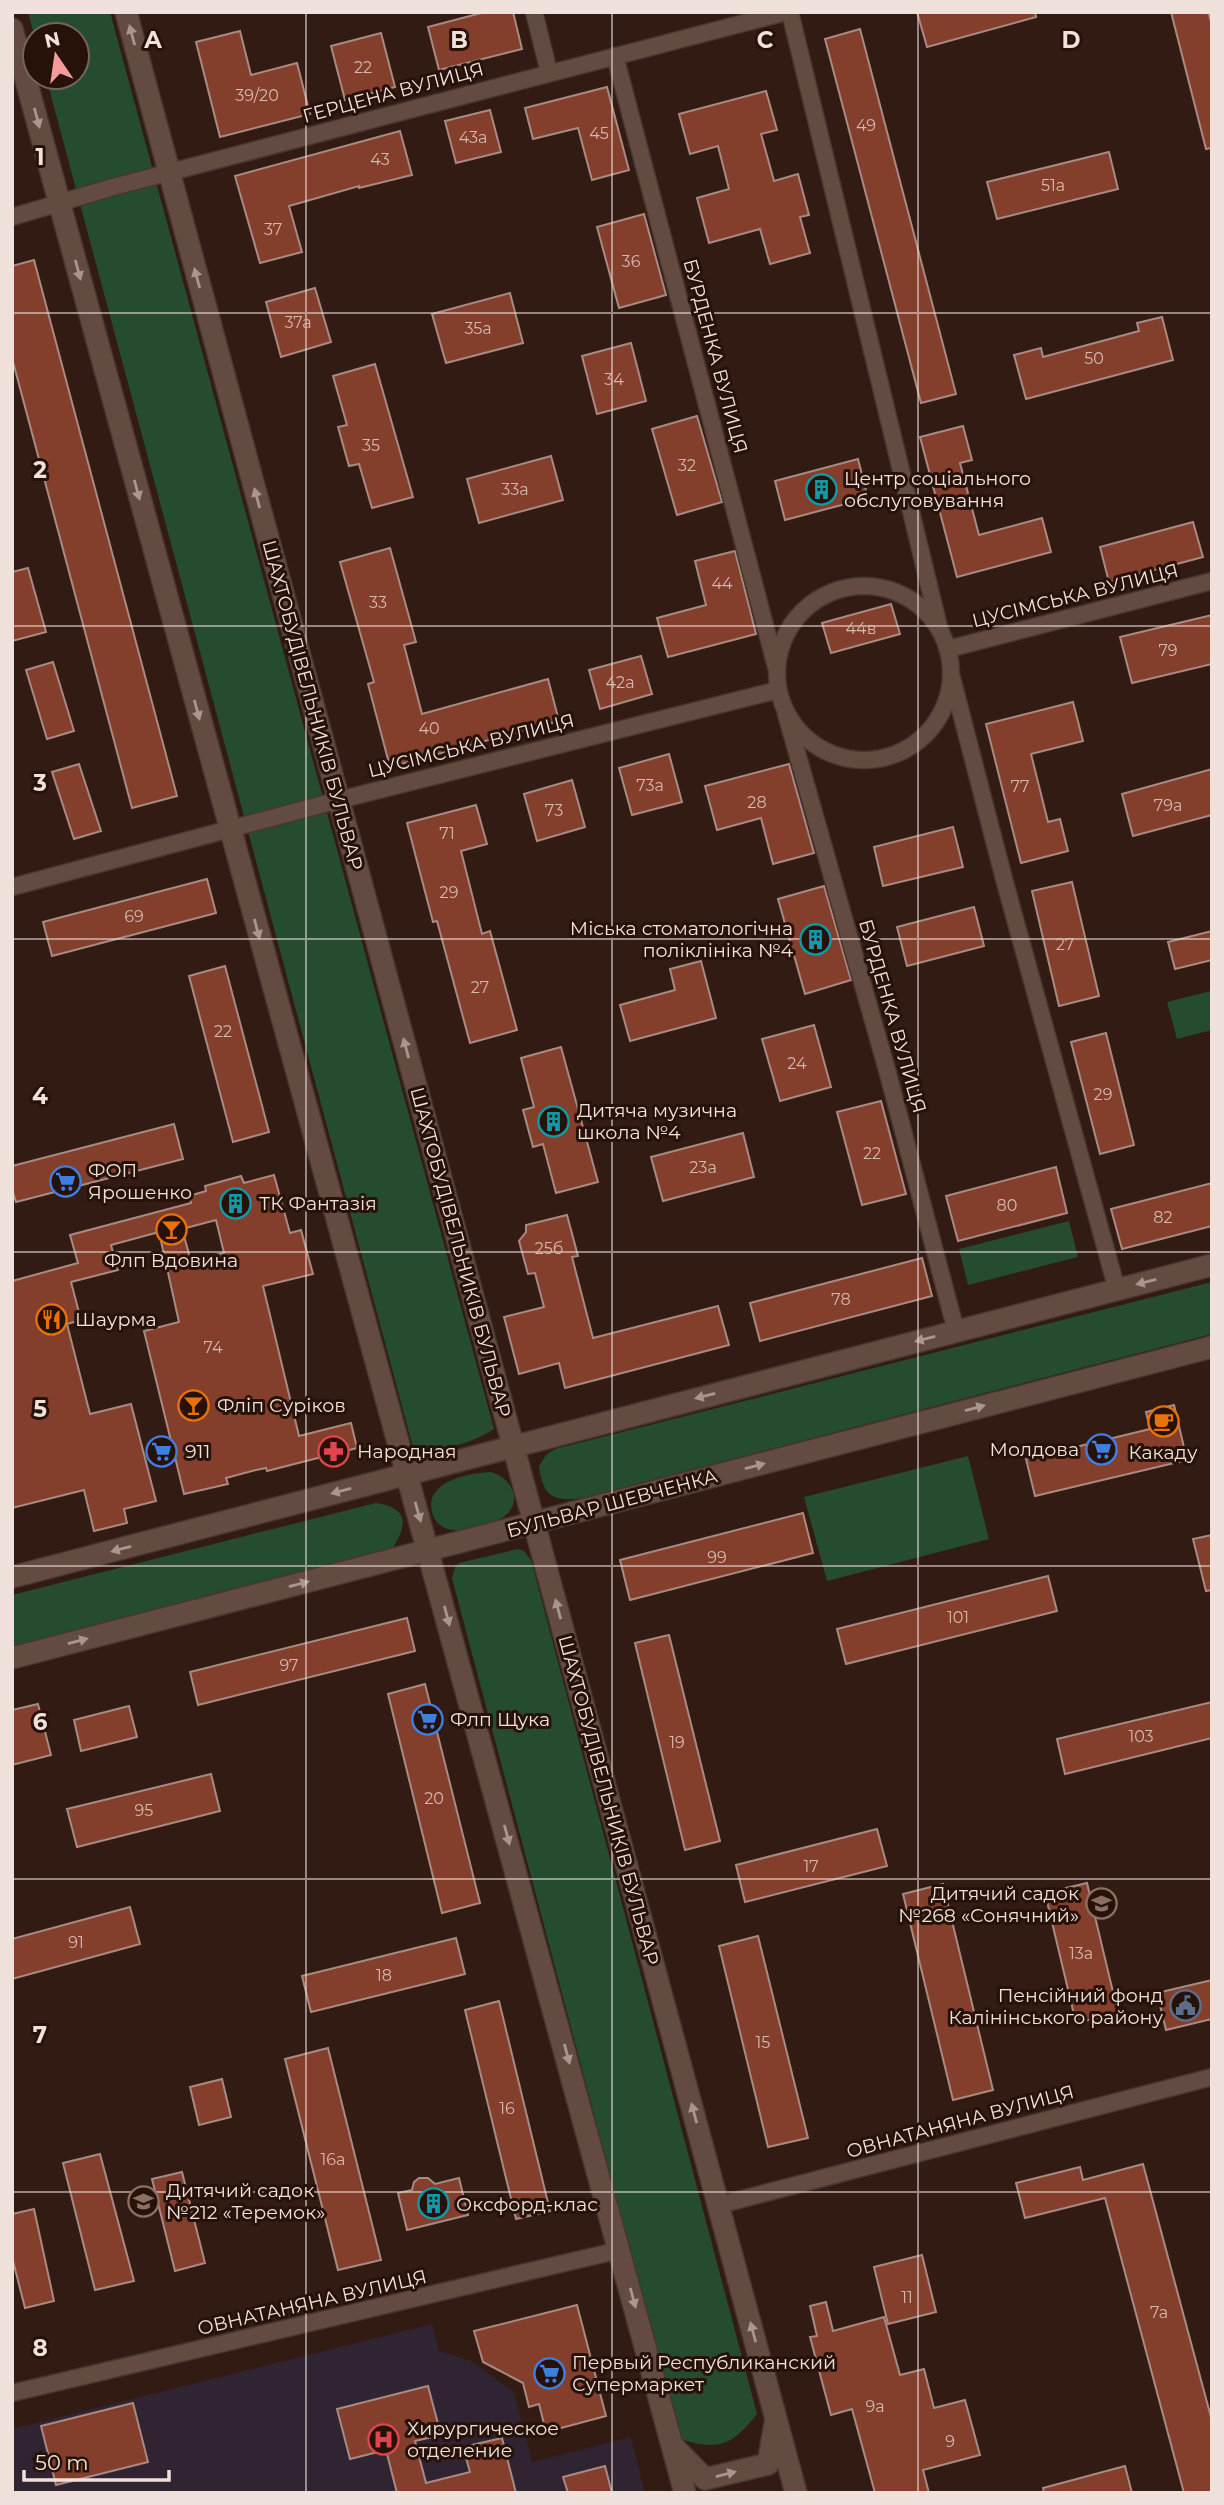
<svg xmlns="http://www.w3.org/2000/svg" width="1224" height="2505" viewBox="0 0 1224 2505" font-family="Montserrat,sans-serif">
<rect width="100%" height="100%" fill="#311b13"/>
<path fill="#302432" d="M432 2324 439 2351 471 2361 514 2392 532 2462 631 2437 645 2493H12V2429Z"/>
<g fill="#254c2f">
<path d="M28 12H110L494 1429C467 1446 445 1449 414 1451L46 77H77V35H35V38Z"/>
<path d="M1211 991 1212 1030 1177 1039 1167 1002Z"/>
<path d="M1069 1221 1078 1257 968 1285 959 1249Z"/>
<path d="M1212 1282V1334L583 1498C553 1502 543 1497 539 1466L546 1455 555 1449Z"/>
<path d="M968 1456 989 1539 827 1581 804 1497Z"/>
<path d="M491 1472C515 1479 524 1506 500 1519 488 1526 461 1533 448 1529 441 1527 435 1522 433 1515 421 1482 468 1473 491 1472Z"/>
<path d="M376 1503C412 1508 406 1529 390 1552L12 1651V1595Z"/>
<path d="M518 1549 524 1551 531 1560 757 2414C732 2446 718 2451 680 2439L452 1578 455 1567 459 1563Z"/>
</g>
<g fill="#833e2c" stroke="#a88a82" stroke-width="2" fill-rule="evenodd">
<path d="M485 12H513L522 49 439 70 428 27Z"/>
<path d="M917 12H1035L1036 17 927 47Z"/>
<path d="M1171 12H1208L1212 25V148L1206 149Z"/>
<path d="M860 29 956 394 921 403 825 39Z"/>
<path d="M240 31 251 75 297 63 310 114 220 137 196 42Z"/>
<path d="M381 33 395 87 345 100 331 46Z"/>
<path d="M607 87 629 170 592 180 578 128 533 139 525 108Z"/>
<path d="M766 91 777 130 761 134 774 181 798 174 809 215 800 217 810 253 770 264 760 229 709 243 697 198 729 189 718 146 690 154 679 114Z"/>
<path d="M490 110 501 152 456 163 445 121Z"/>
<path d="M400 131 412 175 359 188V186L289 206 302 252 260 263 235 176Z"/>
<path d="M1109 152 1118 189 997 219 987 182Z"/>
<path d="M644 214 666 295 619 308 597 227Z"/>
<path d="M34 260 177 796 132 808 12 358V266Z"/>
<path d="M315 288 331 342 281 357 266 302Z"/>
<path d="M510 293 523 343 446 363 432 314Z"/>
<path d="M1162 317 1173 360 1026 399 1014 355 1041 348 1043 357 1139 331 1137 323Z"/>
<path d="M631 343 646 401 597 414 582 356Z"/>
<path d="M375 364 413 497 372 508 359 464 349 466 338 427 347 425 333 376Z"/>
<path d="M697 416 722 502 677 515 652 429Z"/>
<path d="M963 426 972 460 960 463 979 535 1042 518 1051 552 957 577 920 437Z"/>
<path d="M551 456 563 500 479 523 467 479Z"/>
<path d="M858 459 868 498 785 520 775 481Z"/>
<path d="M1193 522 1203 557 1109 582 1100 547Z"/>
<path d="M390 548 416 642 404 645 422 714 548 679 559 721 390 767 368 684 374 682 340 562Z"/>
<path d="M735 551 756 634 668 657 657 618 706 605 695 561Z"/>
<path d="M28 568 46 632 12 641V572Z"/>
<path d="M891 604 900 634 831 653 822 623Z"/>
<path d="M1212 615V664L1132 683 1120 637Z"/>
<path d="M641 656 652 694 600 709 589 670Z"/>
<path d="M53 662 74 731 47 739 26 670Z"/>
<path d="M1073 702 1083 741 1031 754 1048 822 1060 819 1068 851 1021 863 986 724Z"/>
<path d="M669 754 682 802 632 815 619 768Z"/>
<path d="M79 764 101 831 74 839 52 772Z"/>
<path d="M789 764 814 853 773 864 761 818 717 830 705 786Z"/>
<path d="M1212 769V815L1133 836 1122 794Z"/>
<path d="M572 780 585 827 537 841 524 794Z"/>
<path d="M476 805 487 844 461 851 482 934 490 931 517 1030 470 1043 437 921 433 922 407 823Z"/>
<path d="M953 827 963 867 883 886 874 847Z"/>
<path d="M207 879 216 913 52 956 43 922Z"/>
<path d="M1072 882 1099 996 1059 1006 1032 891Z"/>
<path d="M824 886 851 980 805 994 778 899Z"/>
<path d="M974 907 984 946 907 966 897 927Z"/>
<path d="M1212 931V960L1175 969 1168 942Z"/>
<path d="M701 961 716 1018 630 1041 620 1005 675 990 670 969Z"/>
<path d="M225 966 269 1132 233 1142 189 976Z"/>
<path d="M814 1025 831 1087 780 1101 762 1039Z"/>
<path d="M1106 1033 1134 1145 1100 1154 1071 1042Z"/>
<path d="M561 1047 598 1182 556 1193 543 1144 533 1147 523 1110 534 1107 521 1058Z"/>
<path d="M881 1101 906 1194 862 1205 837 1112Z"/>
<path d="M174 1124 183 1159 16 1202 12 1189V1166Z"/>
<path d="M743 1133 754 1177 663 1201 651 1157Z"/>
<path d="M1056 1167 1067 1213 958 1241 946 1196Z"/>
<path d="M274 1175 290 1233 301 1230 313 1274 263 1286 299 1436 351 1423 357 1448 267 1471 266 1468 256 1470 226 1478 228 1484 184 1494 144 1331 179 1322 159 1232 111 1245 118 1270 71 1282 81 1320 67 1324 90 1414 131 1404 156 1501 124 1509 127 1523 94 1531 84 1490 12 1508V1281L78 1263 70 1235 191 1203 189 1196 206 1191 205 1186 241 1176 244 1183ZM216 1220 224 1253 191 1261 182 1229Z"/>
<path d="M1212 1183V1226L1122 1249 1111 1209Z"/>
<path d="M567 1215 578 1256 572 1257 593 1338 718 1306 729 1345 565 1388 559 1363 519 1374 504 1317 544 1307 535 1273 528 1274 519 1241 526 1232V1225Z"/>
<path d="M922 1258 932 1296 760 1341 750 1303Z"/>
<path d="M1174 1405 1187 1460 1035 1496 1026 1459 1150 1429 1146 1412Z"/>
<path d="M803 1513 813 1553 630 1600 620 1560Z"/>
<path d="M1212 1535V1590L1206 1591 1193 1539Z"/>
<path d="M1048 1576 1057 1611 846 1664 837 1629Z"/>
<path d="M407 1618 415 1651 198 1705 190 1672Z"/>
<path d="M669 1635 720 1841 685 1850 635 1643Z"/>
<path d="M425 1684 480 1903 442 1913 388 1694Z"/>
<path d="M1212 1702V1738L1065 1774 1057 1739Z"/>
<path d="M38 1704 51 1755 12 1765V1710Z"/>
<path d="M129 1706 137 1737 81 1751 74 1720Z"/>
<path d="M211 1774 220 1811 77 1847 67 1809Z"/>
<path d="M877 1829 887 1866 745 1902 736 1865Z"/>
<path d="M1087 1883 1118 2013 1076 2023 1045 1893Z"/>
<path d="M943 1884 993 2090 953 2100 903 1894Z"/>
<path d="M130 1907 140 1944 12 1979V1939Z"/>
<path d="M758 1936 808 2138 768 2147 719 1946Z"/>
<path d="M456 1938 465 1974 311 2012 302 1976Z"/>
<path d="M1212 1980V2019L1166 2030 1157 1993Z"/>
<path d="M499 2001 550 2211 516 2219 465 2010Z"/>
<path d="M328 2048 381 2260 338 2270 285 2059Z"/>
<path d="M222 2079 231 2117 199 2125 190 2087Z"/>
<path d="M100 2154 134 2281 95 2290 63 2163Z"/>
<path d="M1143 2164 1212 2421V2493H1184L1105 2198 1025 2218 1016 2183 1080 2167 1083 2180Z"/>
<path d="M182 2172 205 2263 175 2271 152 2179Z"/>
<path d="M419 2178H428L435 2184 459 2178 468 2215 407 2230 398 2193 412 2190 414 2182Z"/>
<path d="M34 2209 54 2301 25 2308 12 2257V2214Z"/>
<path d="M922 2255 936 2312 888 2324 874 2267Z"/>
<path d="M826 2302 833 2331 884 2317 900 2375 924 2369 934 2408 965 2400 980 2455 923 2470 929 2493H875L852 2409 831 2415 810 2337 817 2336 810 2306Z"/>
<path d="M577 2305 606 2416 546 2432 539 2404 529 2407 523 2383 483 2362 474 2331Z"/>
<path d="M428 2386 441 2435 415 2441 426 2483 470 2472 463 2447 502 2438 516 2493H397L386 2450 350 2459 337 2409Z"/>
<path d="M133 2403 148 2462 56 2485 41 2426Z"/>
<path d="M605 2466 612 2493H568L563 2477Z"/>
<path d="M1125 2466 1132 2493H1044L1043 2488Z"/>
</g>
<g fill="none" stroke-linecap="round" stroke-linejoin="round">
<defs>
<g id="minor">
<path d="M534 12 549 72"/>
<path d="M790 12 939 627"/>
<path d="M615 56 776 667"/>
<path d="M12 217 113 187 786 12"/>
<circle cx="864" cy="673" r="87"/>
<path d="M948 649 1212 581"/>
<path d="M952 678 1004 879 1117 1290"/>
<path d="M786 714 887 1070 956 1331"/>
<path d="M12 887 339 800 778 690"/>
<path d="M719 2205 1212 2077"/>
<path d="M12 2393 620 2250"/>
</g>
<g id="secondary">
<path d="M126 12 796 2493"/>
<path d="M12 29 685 2493"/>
<path d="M12 1577 1212 1265"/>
<path d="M12 1658 1212 1347"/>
<path d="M674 2447 705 2479 768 2464 775 2424"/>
</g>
</defs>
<use href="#minor" stroke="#483631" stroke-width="19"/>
<use href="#secondary" stroke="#483631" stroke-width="24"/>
<use href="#minor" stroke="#644b41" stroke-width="16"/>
<use href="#secondary" stroke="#644b41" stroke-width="21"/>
</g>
<defs><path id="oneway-solid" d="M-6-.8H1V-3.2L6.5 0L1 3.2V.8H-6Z" transform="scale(1.75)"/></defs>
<g fill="#aa968e">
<use href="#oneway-solid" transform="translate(132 35) rotate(-105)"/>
<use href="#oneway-solid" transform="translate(37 118) rotate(75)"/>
<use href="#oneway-solid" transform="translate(78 270) rotate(75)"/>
<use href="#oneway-solid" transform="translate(197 278) rotate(-105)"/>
<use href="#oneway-solid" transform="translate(137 490) rotate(75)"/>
<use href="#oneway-solid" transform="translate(257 498) rotate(-105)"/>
<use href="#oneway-solid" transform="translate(197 710) rotate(75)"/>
<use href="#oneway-solid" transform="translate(257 929) rotate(75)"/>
<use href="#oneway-solid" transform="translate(406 1048) rotate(-105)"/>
<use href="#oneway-solid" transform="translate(1146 1282) rotate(166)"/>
<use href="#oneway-solid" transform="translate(925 1339) rotate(166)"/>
<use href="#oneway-solid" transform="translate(705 1396) rotate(166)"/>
<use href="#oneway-solid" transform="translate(975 1408) rotate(-15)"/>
<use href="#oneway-solid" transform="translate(755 1466) rotate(-15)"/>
<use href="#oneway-solid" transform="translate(341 1491) rotate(165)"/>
<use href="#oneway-solid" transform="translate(418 1512) rotate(74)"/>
<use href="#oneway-solid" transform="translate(121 1549) rotate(165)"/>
<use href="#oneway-solid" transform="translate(299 1584) rotate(-15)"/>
<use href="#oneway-solid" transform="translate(558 1609) rotate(-105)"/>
<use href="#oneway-solid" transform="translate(447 1616) rotate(75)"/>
<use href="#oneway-solid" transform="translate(78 1641) rotate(-15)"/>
<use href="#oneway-solid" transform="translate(507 1835) rotate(75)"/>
<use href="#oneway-solid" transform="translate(567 2054) rotate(75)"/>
<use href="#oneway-solid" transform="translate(694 2113) rotate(-105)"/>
<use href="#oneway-solid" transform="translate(633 2298) rotate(75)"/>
<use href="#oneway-solid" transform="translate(753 2332) rotate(-105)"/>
<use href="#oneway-solid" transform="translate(726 2474) rotate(-14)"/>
</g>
<path fill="none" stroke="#f0e1da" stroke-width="2" stroke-opacity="0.55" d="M306 12V2493M612 12V2493M918 12V2493M12 313H1212M12 626H1212M12 939H1212M12 1252H1212M12 1566H1212M12 1879H1212M12 2192H1212"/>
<defs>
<symbol id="building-ring" viewBox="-11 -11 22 22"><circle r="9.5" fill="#27120a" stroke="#0f9aa8" stroke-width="1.5"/><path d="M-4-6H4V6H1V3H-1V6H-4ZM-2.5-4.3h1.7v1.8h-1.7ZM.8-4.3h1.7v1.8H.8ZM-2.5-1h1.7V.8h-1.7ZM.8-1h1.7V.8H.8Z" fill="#0f9aa8"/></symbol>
<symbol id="supermarket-ring" viewBox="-11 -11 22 22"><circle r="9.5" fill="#27120a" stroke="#3f7fe0" stroke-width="1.5"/><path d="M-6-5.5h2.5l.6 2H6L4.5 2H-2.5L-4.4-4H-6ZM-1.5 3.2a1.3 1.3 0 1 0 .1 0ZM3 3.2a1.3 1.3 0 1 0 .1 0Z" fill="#3f7fe0"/></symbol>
<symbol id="bar-ring" viewBox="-11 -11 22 22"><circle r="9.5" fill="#27120a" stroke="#e8710a" stroke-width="1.5"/><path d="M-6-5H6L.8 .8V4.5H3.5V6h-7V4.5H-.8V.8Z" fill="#e8710a"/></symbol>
<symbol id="restaurant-ring" viewBox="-11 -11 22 22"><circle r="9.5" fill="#27120a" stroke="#e8710a" stroke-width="1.5"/><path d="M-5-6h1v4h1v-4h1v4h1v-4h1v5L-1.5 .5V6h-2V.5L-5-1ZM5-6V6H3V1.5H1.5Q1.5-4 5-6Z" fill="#e8710a"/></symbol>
<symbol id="cafe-ring" viewBox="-11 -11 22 22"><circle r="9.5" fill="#27120a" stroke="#e8710a" stroke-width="1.5"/><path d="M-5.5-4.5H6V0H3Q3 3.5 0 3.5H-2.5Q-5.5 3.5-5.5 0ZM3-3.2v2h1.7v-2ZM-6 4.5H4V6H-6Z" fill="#e8710a"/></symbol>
<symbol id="pharmacy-ring" viewBox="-11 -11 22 22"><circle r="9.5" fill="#27120a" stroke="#e0444e" stroke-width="1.5"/><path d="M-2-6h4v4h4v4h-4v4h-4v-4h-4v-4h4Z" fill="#e0444e"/></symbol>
<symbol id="school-ring" viewBox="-11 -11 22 22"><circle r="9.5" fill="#27120a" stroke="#8d6e63" stroke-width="1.5"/><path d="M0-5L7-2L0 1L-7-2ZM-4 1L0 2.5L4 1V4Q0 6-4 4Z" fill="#8d6e63"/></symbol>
<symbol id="civic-ring" viewBox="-11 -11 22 22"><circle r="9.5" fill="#27120a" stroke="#5c6f8a" stroke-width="1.5"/><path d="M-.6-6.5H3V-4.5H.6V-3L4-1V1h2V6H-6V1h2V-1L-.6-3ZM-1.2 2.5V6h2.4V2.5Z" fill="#5c6f8a"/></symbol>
<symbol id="hospital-ring" viewBox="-11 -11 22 22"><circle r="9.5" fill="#27120a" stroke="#e0444e" stroke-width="1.5"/><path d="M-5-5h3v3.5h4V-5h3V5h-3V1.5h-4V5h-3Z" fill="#e0444e"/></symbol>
</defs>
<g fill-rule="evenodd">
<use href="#building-ring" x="804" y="472" width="35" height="35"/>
<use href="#building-ring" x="798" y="922" width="35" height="35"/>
<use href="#building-ring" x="536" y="1104" width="35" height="35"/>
<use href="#supermarket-ring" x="48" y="1164" width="35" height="35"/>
<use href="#building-ring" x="218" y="1186" width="35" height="35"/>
<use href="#bar-ring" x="154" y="1212" width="35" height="35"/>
<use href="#restaurant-ring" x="34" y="1302" width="35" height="35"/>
<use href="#bar-ring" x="176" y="1388" width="35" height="35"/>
<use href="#cafe-ring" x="1146" y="1404" width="35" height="35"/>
<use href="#supermarket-ring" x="1084" y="1432" width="35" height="35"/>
<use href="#supermarket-ring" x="144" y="1434" width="35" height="35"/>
<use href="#pharmacy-ring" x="316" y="1434" width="35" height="35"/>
<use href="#supermarket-ring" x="410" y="1702" width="35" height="35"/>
<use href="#school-ring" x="1084" y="1886" width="35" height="35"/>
<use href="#civic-ring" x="1168" y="1988" width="35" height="35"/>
<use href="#school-ring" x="126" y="2184" width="35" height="35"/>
<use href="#building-ring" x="416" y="2186" width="35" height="35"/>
<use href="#supermarket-ring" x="532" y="2356" width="35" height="35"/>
<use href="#hospital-ring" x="366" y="2422" width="35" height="35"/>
</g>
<g text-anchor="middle" stroke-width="6" stroke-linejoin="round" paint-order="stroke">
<g font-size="16" fill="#d5b8ae">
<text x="363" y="73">22</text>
<text x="257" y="101">39/20</text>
<text x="866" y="131">49</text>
<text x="599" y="139">45</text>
<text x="473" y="143">43а</text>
<text x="380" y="165">43</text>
<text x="1053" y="191">51а</text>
<text x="273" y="235">37</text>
<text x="631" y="267">36</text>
<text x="298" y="328">37а</text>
<text x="478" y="334">35а</text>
<text x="1094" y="364">50</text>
<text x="614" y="385">34</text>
<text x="371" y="451">35</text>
<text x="687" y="471">32</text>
<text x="515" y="495">33а</text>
<text x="722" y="589">44</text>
<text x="378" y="608">33</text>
<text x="861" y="634">44в</text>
<text x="1168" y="656">79</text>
<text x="620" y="688">42а</text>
<text x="429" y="734">40</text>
<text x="650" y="791">73а</text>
<text x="1020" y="792">77</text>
<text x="757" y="808">28</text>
<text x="1168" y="811">79а</text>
<text x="554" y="816">73</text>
<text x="447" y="839">71</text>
<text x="449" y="898">29</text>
<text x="134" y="922">69</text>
<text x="1065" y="950">27</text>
<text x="480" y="993">27</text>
<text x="223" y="1037">22</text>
<text x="797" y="1069">24</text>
<text x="1103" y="1100">29</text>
<text x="872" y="1159">22</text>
<text x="703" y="1173">23а</text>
<text x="1007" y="1211">80</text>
<text x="1163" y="1223">82</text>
<text x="549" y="1254">25б</text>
<text x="841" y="1305">78</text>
<text x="213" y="1353">74</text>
<text x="717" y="1563">99</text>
<text x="958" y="1623">101</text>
<text x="289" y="1671">97</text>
<text x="1141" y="1742">103</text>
<text x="677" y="1748">19</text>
<text x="434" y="1804">20</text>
<text x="144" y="1816">95</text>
<text x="811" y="1872">17</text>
<text x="76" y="1948">91</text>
<text x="1081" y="1959">13а</text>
<text x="384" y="1981">18</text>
<text x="763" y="2048">15</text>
<text x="507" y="2114">16</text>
<text x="333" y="2165">16а</text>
<text x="907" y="2303">11</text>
<text x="1159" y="2318">7а</text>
<text x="875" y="2412">9а</text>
<text x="950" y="2447">9</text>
</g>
<g font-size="19" fill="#f0e1da" stroke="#27120a">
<text transform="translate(393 92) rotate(-15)" y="7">ГЕРЦЕНА ВУЛИЦЯ</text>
<text transform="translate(716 356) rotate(75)" y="7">БУРДЕНКА ВУЛИЦЯ</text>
<text transform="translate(1075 595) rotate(-14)" y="7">ЦУСІМСЬКА ВУЛИЦЯ</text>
<text transform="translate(313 705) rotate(75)" y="7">ШАХТОБУДІВЕЛЬНИКІВ БУЛЬВАР</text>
<text transform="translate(471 745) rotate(-14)" y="7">ЦУСІМСЬКА ВУЛИЦЯ</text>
<text transform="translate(893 1016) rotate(74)" y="7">БУРДЕНКА ВУЛИЦЯ</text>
<text transform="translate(461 1252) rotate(75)" y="7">ШАХТОБУДІВЕЛЬНИКІВ БУЛЬВАР</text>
<text transform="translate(612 1503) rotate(-15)" y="7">БУЛЬВАР ШЕВЧЕНКА</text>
<text transform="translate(609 1800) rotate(75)" y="7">ШАХТОБУДІВЕЛЬНИКІВ БУЛЬВАР</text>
<text transform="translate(960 2121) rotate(-15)" y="7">ОВНАТАНЯНА ВУЛИЦЯ</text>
<text transform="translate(312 2302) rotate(-13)" y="7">ОВНАТАНЯНА ВУЛИЦЯ</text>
</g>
<g font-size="19" fill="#f0e1da" stroke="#27120a" text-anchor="start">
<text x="844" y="485">Центр соціального<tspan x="844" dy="22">обслуговування</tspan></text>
<text x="793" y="935" text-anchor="end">Міська стоматологічна<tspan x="793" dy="22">поліклініка №4</tspan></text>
<text x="577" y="1117">Дитяча музична<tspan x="577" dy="22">школа №4</tspan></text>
<text x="88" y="1177">ФОП<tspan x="88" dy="22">Ярошенко</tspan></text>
<text x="259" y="1210">ТК Фантазія</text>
<text x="171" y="1267" text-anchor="middle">Флп Вдовина</text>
<text x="75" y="1326">Шаурма</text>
<text x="217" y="1412">Фліп Суріков</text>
<text x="1079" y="1456" text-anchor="end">Молдова</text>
<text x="185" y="1458">911</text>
<text x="357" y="1458">Народная</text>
<text x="1163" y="1459" text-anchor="middle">Какаду</text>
<text x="450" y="1726">Флп Щука</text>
<text x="1079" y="1900" text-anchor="end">Дитячий садок<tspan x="1079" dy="22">№268 «Сонячний»</tspan></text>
<text x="1163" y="2002" text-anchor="end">Пенсійний фонд<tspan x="1163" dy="22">Калінінського району</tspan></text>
<text x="166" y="2197">Дитячий садок<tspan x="166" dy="22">№212 «Теремок»</tspan></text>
<text x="456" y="2211">Оксфорд-клас</text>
<text x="572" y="2369">Первый Республиканский<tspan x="572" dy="22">Супермаркет</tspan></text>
<text x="407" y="2435">Хирургическое<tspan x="407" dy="22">отделение</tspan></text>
</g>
</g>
<g font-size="23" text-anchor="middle" font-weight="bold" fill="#f0e1da" stroke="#27120a" stroke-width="6" stroke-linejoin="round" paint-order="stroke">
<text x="153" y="48">A</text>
<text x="459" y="48">B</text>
<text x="765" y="48">C</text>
<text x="1071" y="48">D</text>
<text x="40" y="165">1</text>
<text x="40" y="478">2</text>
<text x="40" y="791">3</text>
<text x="40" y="1104">4</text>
<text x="40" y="1417">5</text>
<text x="40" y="1730">6</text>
<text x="40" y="2043">7</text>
<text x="40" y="2356">8</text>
</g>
<rect width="1224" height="2505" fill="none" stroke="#f0e1da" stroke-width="28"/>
<g transform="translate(56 56) rotate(347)"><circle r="33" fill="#27120a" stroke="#77655d" stroke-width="2"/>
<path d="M0-5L12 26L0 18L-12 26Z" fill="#f59b99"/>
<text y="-10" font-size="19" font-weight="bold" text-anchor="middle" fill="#f0e1da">N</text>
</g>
<path d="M24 2470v10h145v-10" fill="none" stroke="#f0e1da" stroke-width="3.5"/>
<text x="35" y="2470" font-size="21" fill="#f0e1da" stroke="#27120a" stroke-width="5" paint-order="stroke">50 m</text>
</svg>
